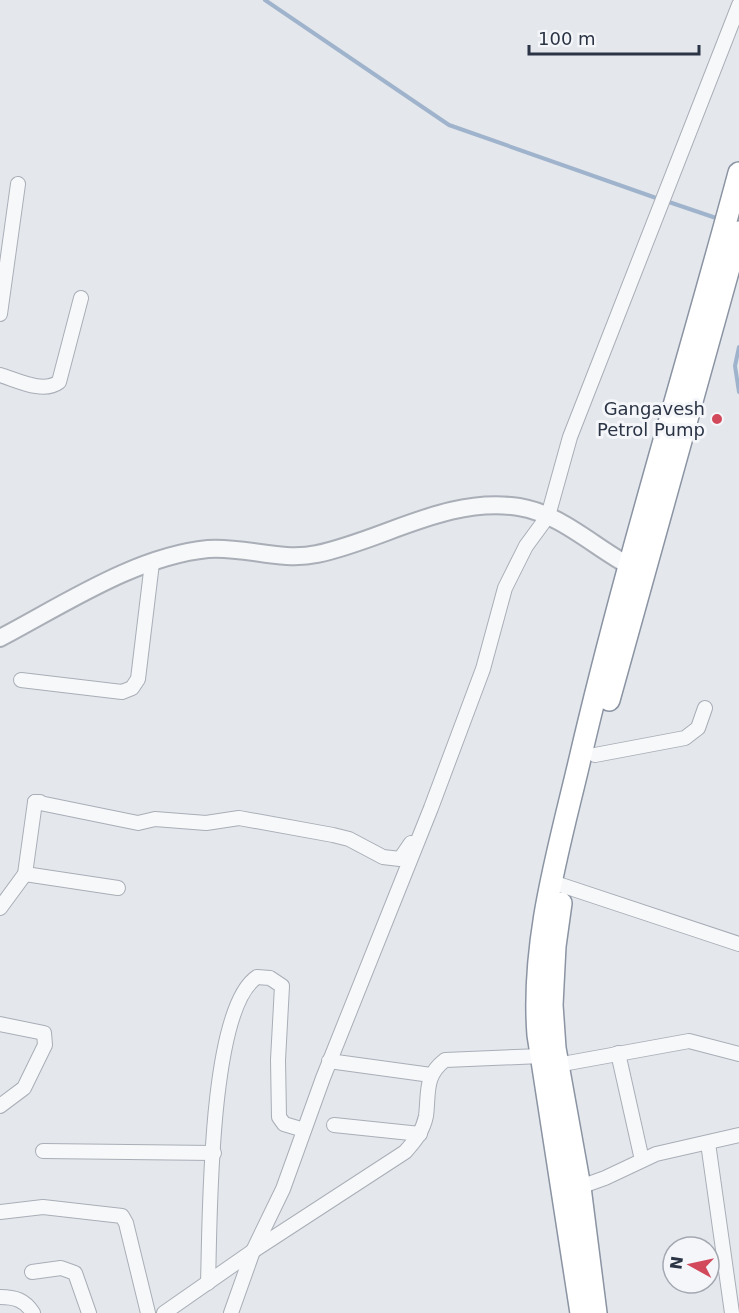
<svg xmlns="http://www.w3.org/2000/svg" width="739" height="1313" viewBox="0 0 739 1313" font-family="'DejaVu Sans',sans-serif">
<rect width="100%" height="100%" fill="#e4e7ec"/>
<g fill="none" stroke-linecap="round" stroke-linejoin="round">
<g stroke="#9fb4cc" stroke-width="4">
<path d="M265 0 449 125 659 199"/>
<path d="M666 201 719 219"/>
<path d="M739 347 735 366 739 392"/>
</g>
<defs>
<g id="minor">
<path d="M0 314 18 184"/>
<path d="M0 375C17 380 43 394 59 382L81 298"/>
<path d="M21 680 122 692 132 688 138 679 152 563"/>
<path d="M595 755 685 738 698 728 705 708"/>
<path d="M40 802H35L138 823 155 819 206 823 239 818 333 835 349 839 383 857 400 859 411 843"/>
<path d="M25 874 118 888"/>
<path d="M552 882 739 944"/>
<path d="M0 908 25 874 35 802"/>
<path d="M0 1024 44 1033 45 1045 24 1088 0 1106"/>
<path d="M618 1053 642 1160"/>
<path d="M329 1061 431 1075"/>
<path d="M557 1065 689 1041 739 1054"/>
<path d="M334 1125 420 1134"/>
<path d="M708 1143 732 1313"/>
<path d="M43 1151 214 1153"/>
<path d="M580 1187 605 1178 656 1154 739 1135"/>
<path d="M0 1212 43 1207 122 1216 126 1223 148 1313"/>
<path d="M32 1272 61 1268 75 1273 89 1313"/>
<path d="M208 1283C210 1224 208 1009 257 977L270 978 282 986 278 1060 279 1117 284 1124 304 1130"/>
<path d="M0 1297C15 1297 25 1300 33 1313"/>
<path d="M164 1313 253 1251 405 1152C415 1141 423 1131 426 1116 429 1093 424 1076 445 1060L541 1056"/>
<path d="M231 1313 253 1251 283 1189 323 1078 431 808 483 669 505 588 526 546 548 516 570 437 739 5"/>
</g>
<path id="tertiary" d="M0 638C63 605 136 556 208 549 244 546 281 562 317 554 384 540 447 496 519 507 563 514 599 552 639 571"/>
<g id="trunk">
<path d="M609 700 739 232"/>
<path d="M561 903 555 946 552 1005 555 1048 580 1187 596 1313"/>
<path d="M581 1313 538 1035C531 942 558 852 579 763 625 565 686 370 739 173"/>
</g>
</defs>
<use href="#minor" stroke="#a9aeb7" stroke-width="16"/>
<use href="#tertiary" stroke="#a9aeb7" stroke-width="20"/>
<use href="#trunk" stroke="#8b94a3" stroke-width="24"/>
<use href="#minor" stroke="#f7f8fa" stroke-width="14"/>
<use href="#tertiary" stroke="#f7f8fa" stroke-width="16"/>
<use href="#trunk" stroke="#fff" stroke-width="21"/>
</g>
<circle fill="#d1495b" stroke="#f4f6f9" stroke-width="2" cx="717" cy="419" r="6"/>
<g text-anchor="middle" stroke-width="6" stroke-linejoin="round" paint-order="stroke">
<g font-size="18" fill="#2b3445" stroke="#f4f6f9" text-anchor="end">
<text x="705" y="415">Gangavesh<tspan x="705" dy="21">Petrol Pump</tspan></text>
</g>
</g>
<g transform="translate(691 1265) rotate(278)"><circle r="28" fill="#f4f6f9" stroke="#a4a8b1" stroke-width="1.5"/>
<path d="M0-4.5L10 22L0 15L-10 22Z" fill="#d1495b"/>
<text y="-9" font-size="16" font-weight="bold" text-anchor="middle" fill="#2b3445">N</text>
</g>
<path d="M529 45v9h170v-9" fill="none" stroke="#2b3445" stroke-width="3"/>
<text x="538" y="45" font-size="18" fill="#2b3445" stroke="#f4f6f9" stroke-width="4.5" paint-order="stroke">100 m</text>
</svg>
